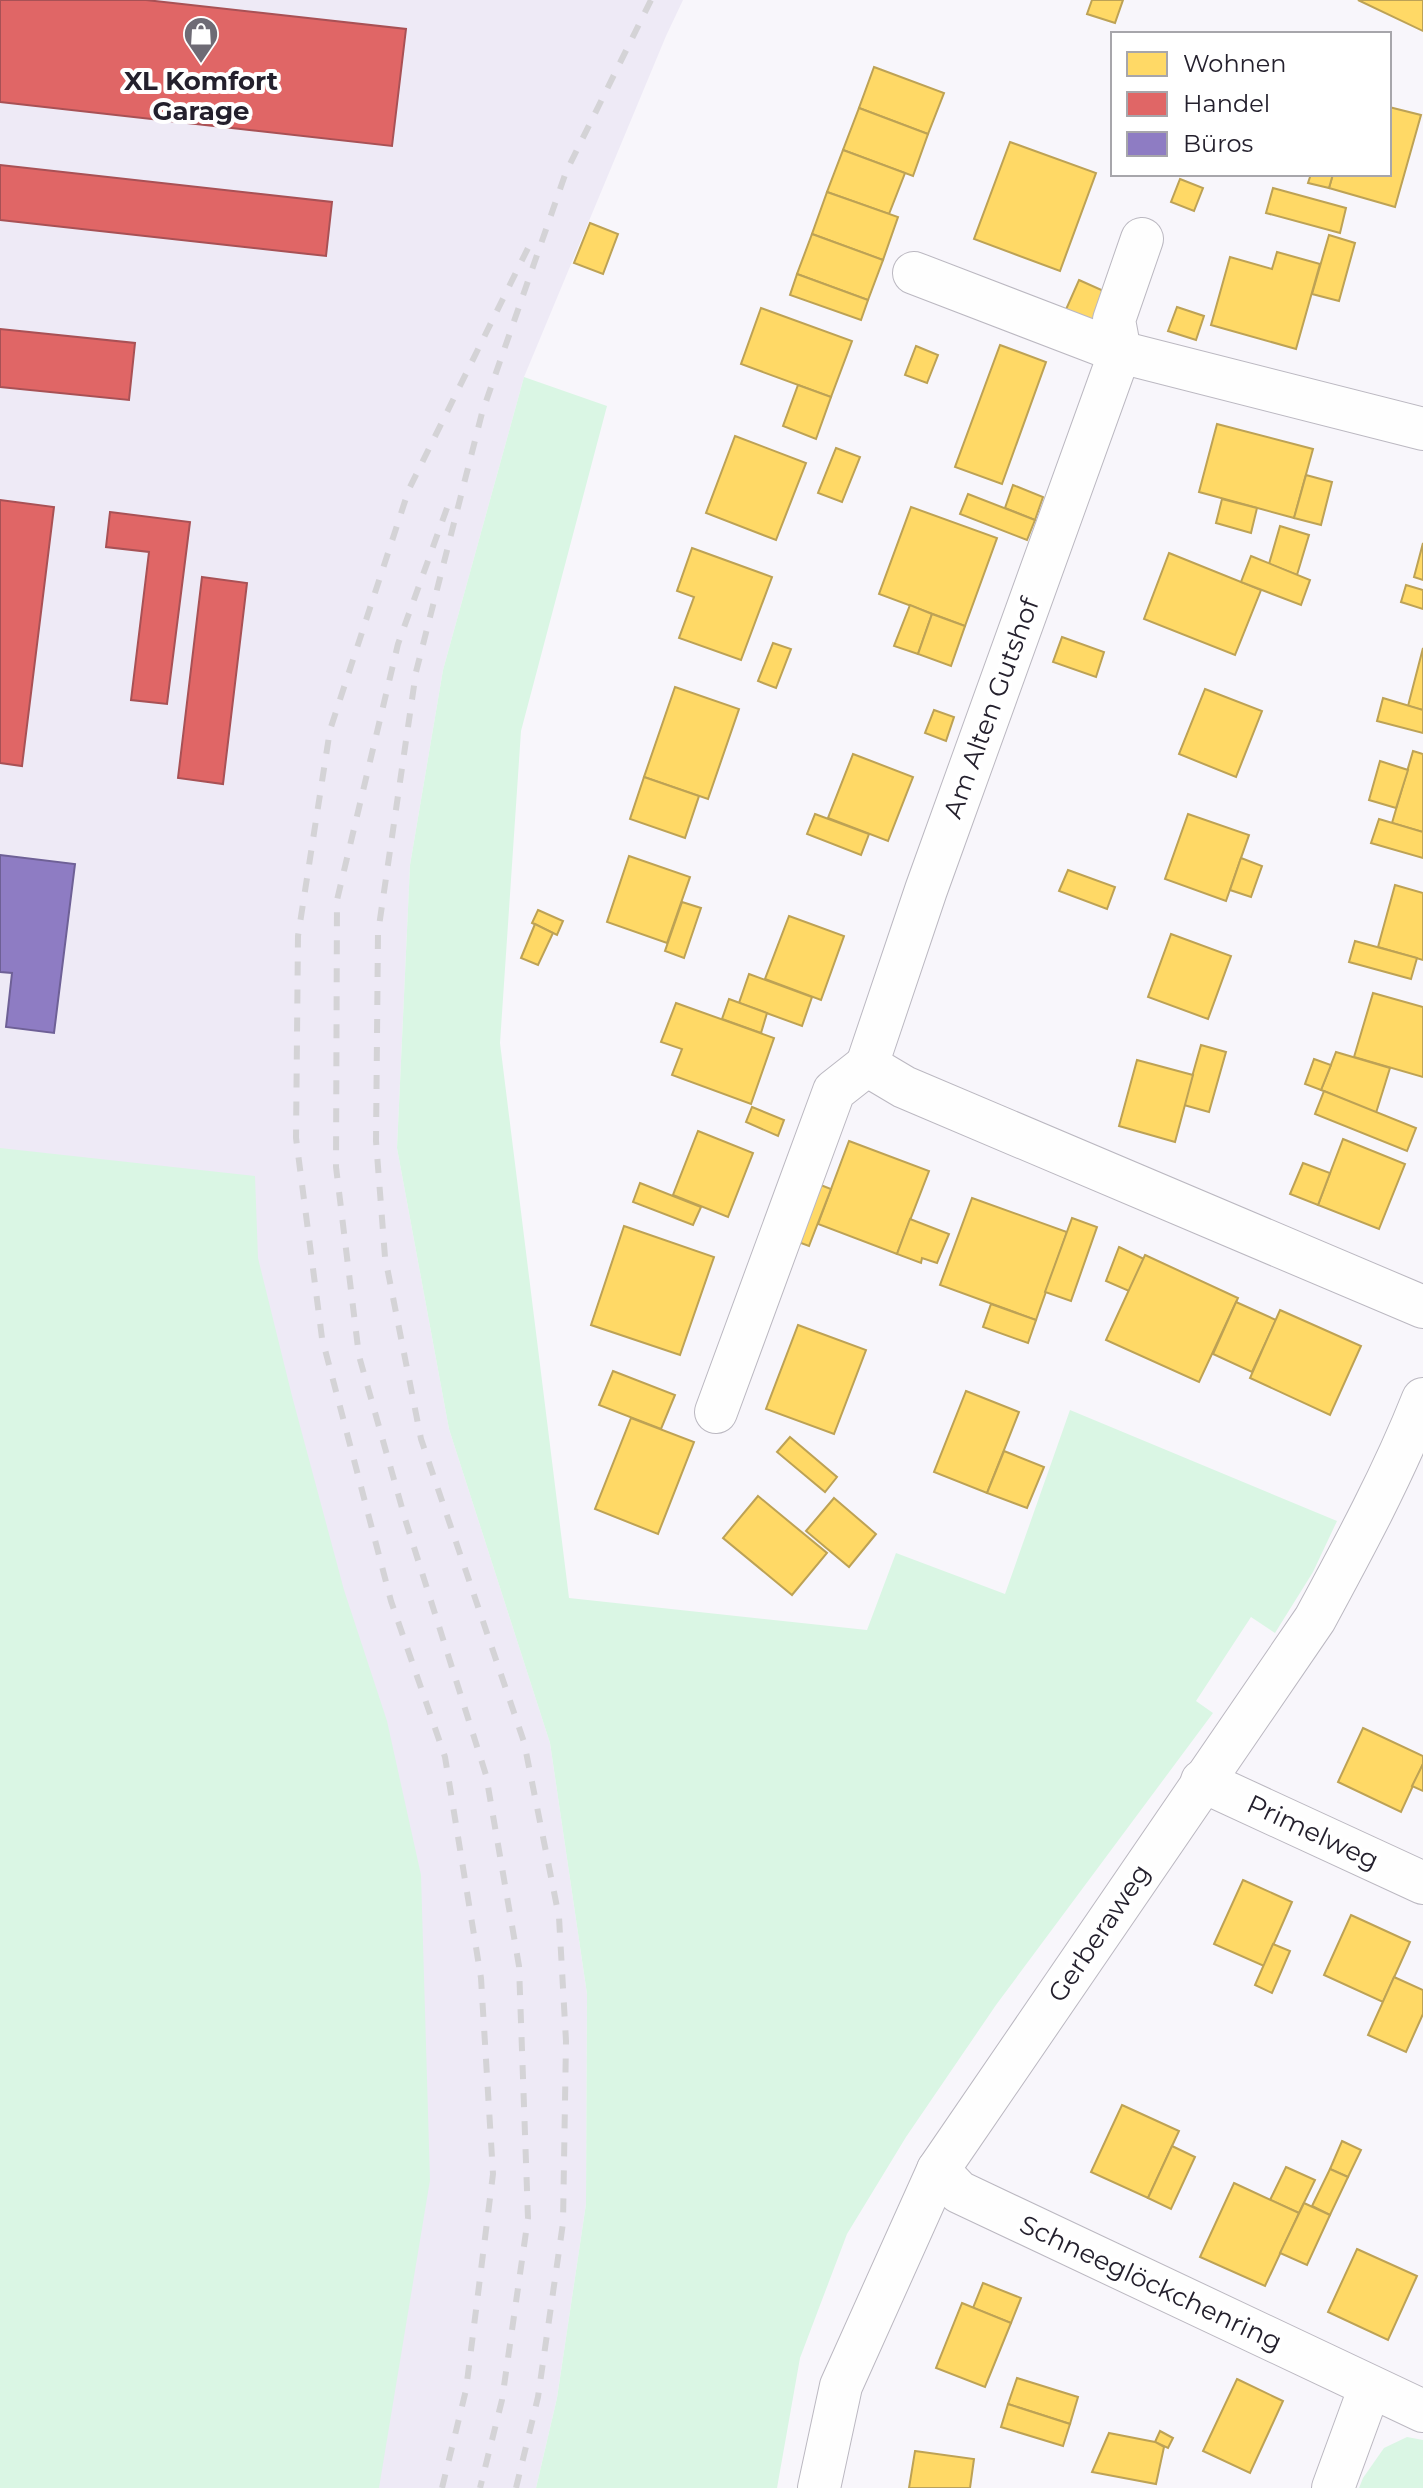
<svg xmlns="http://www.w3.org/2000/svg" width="1423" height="2488" viewBox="0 0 1423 2488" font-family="Montserrat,sans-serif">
<rect width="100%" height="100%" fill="#f8f6fb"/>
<path fill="#eeeaf6" d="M0 0H683L666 36 524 377 443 670 410 865 397 1148 449 1429 550 1743 587 1994 586 2204 557 2398 536 2488H0Z"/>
<g fill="#daf6e4">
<path d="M524 377 607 406 521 731 500 1043 569 1598 867 1630 896 1553 1005 1594 1070 1410 1337 1521 1313 1572 1275 1633 1251 1617 1196 1701 1213 1713 996 2005 906 2137 847 2234 800 2358 777 2488H536L557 2398 586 2204 587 1994 550 1743 449 1429 397 1148 410 865 443 670Z"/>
<path d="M0 1148 255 1176 258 1258 292 1396 344 1590 387 1721 421 1875 430 2180 379 2488H0Z"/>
<path d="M1407 2437 1423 2440V2488H1359L1363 2478 1384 2448Z"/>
</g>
<g fill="#ffd966" stroke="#bda255" stroke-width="2">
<path d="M1092 0H1123L1115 23 1087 14Z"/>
<path d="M1358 0H1423V31Z"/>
<path d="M874 67 944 93 928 134 859 108Z"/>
<path d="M1389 107 1421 115 1395 207 1329 188 1333 174H1389Z"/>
<path d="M859 108 928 134 913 176 843 150Z"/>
<path d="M1010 142 1096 173 1060 271 974 239Z"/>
<path d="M843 150 905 173 889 214 827 192Z"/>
<path d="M1311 174H1333L1329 188 1308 183Z"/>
<path d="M1180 179 1203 188 1194 211 1171 202Z"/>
<path d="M1273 188 1346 208 1340 233 1266 213Z"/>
<path d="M827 192 898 217 883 260 812 234Z"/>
<path d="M590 223 618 234 603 274 574 263Z"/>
<path d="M812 234 883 260 868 300 797 274Z"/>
<path d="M1329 235 1355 243 1339 301 1312 294Z"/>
<path d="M1277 252 1320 264 1296 349 1211 325 1230 257 1272 269Z"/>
<path d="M797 274 868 300 861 320 790 295Z"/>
<path d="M1079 280 1106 292 1091 326 1064 314Z"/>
<path d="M1177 307 1204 316 1196 340 1168 331Z"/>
<path d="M761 308 852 341 831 397 741 364Z"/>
<path d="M1000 345 1046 362 1002 484 955 467Z"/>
<path d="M916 346 938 355 927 383 905 375Z"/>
<path d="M798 385 831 397 816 439 783 426Z"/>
<path d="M1217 424 1313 449 1294 518 1199 492Z"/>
<path d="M735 436 806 463 776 540 706 513Z"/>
<path d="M836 448 860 457 842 502 818 493Z"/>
<path d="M1306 475 1332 482 1321 525 1294 518Z"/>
<path d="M1013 485 1043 497 1035 520 1005 508Z"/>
<path d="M968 494 1035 520 1027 540 960 514Z"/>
<path d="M1222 499 1257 508 1251 533 1216 523Z"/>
<path d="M911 507 997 538 965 626 879 594Z"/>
<path d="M1280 526 1309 535 1297 575 1269 564Z"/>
<path d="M1423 543V580L1414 577Z"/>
<path d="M692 548 772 577 741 660 679 638 694 597 677 591Z"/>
<path d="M1169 553 1261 590 1235 655 1144 619Z"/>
<path d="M1251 556 1310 580 1301 605 1241 582Z"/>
<path d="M1406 585 1423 590V609L1401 602Z"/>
<path d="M910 605 932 614 918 654 894 646Z"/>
<path d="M932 614 965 626 951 666 918 654Z"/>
<path d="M1062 637 1104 652 1096 677 1053 662Z"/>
<path d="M773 643 791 649 776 688 758 681Z"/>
<path d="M1423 648V710L1408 706Z"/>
<path d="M675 687 739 709 708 799 644 777Z"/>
<path d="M1205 689 1262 711 1236 777 1179 754Z"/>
<path d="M1383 698 1423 710V733L1377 721Z"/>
<path d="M934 710 954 717 946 741 925 733Z"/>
<path d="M1413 751 1423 754V832L1392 823Z"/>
<path d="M853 754 913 777 888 841 828 818Z"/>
<path d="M1380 761 1408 770 1396 808 1369 800Z"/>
<path d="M644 777 699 796 685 838 630 819Z"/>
<path d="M815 814 869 834 861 855 807 834Z"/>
<path d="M1188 814 1249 835 1226 901 1165 879Z"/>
<path d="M1379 819 1423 832V858L1371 843Z"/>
<path d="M629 856 690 877 667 943 607 922Z"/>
<path d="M1241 858 1262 866 1251 897 1230 890Z"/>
<path d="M1068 870 1115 887 1107 909 1059 891Z"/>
<path d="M1395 885 1423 893V960L1378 947Z"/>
<path d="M682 902 701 908 684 958 665 951Z"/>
<path d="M538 910 563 921 557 935 532 923Z"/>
<path d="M789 916 844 936 821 1000 765 979Z"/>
<path d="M535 924 553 933 538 965 521 958Z"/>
<path d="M1171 934 1231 956 1208 1019 1148 997Z"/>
<path d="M1355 941 1417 958 1411 979 1349 962Z"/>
<path d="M749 974 812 997 802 1026 739 1003Z"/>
<path d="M1373 993 1423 1007V1077L1354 1057Z"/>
<path d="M729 999 767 1013 761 1033 722 1019Z"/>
<path d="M676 1003 774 1038 751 1104 672 1075 682 1049 661 1042Z"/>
<path d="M1201 1045 1226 1052 1209 1112 1184 1105Z"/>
<path d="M1336 1052 1390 1068 1376 1113 1321 1090Z"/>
<path d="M1314 1059 1331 1065 1321 1090 1305 1084Z"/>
<path d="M1137 1060 1193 1075 1175 1142 1119 1126Z"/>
<path d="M1324 1091 1416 1128 1407 1151 1315 1114Z"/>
<path d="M752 1107 784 1120 778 1136 746 1122Z"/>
<path d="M698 1131 753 1153 728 1217 673 1195Z"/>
<path d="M1343 1139 1405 1164 1379 1229 1318 1205Z"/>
<path d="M849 1141 929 1171 897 1254 818 1224Z"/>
<path d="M1303 1163 1330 1173 1318 1205 1290 1194Z"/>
<path d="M813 1182 831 1189 809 1246 790 1239Z"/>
<path d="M640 1183 701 1207 693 1225 633 1202Z"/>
<path d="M972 1198 1067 1232 1036 1320 940 1285Z"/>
<path d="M1072 1218 1097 1227 1071 1301 1045 1292Z"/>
<path d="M910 1219 949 1234 937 1263 922 1258 921 1263 897 1254Z"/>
<path d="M624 1226 714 1257 680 1355 591 1325Z"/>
<path d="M1119 1247 1144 1259 1129 1291 1106 1281Z"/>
<path d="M1145 1255 1238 1298 1199 1382 1106 1340Z"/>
<path d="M1236 1302 1276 1320 1252 1372 1213 1354Z"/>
<path d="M991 1304 1036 1320 1028 1343 983 1327Z"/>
<path d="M1280 1310 1361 1346 1330 1415 1250 1378Z"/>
<path d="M798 1325 866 1350 834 1434 766 1409Z"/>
<path d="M613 1371 675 1395 661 1429 599 1405Z"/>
<path d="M966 1391 1019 1412 987 1493 934 1472Z"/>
<path d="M631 1418 694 1442 658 1534 595 1509Z"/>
<path d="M790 1437 837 1477 825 1492 777 1452Z"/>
<path d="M1004 1451 1044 1467 1027 1508 987 1493Z"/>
<path d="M758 1496 827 1553 792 1595 723 1538Z"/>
<path d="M834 1498 876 1534 849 1567 806 1531Z"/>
<path d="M1363 1728 1423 1756V1764L1401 1812 1338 1782Z"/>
<path d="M1423 1764V1791L1412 1786Z"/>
<path d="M1243 1880 1292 1902 1264 1966 1214 1944Z"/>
<path d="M1351 1915 1410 1942 1383 2002 1324 1975Z"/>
<path d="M1273 1944 1290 1951 1272 1993 1255 1985Z"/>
<path d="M1394 1977 1423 1990V2014L1406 2052 1368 2035Z"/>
<path d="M1122 2105 1179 2131 1148 2198 1091 2172Z"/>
<path d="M1342 2141 1361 2150 1348 2177 1330 2169Z"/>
<path d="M1172 2146 1195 2157 1171 2209 1148 2198Z"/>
<path d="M1286 2167 1315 2180 1299 2213 1270 2200Z"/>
<path d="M1330 2169 1348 2177 1330 2215 1312 2206Z"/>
<path d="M1234 2183 1299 2213 1265 2286 1200 2257Z"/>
<path d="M1304 2203 1330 2215 1307 2265 1280 2253Z"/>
<path d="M1357 2249 1417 2276 1388 2340 1328 2312Z"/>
<path d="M983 2283 1021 2298 1011 2323 973 2308Z"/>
<path d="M962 2303 1011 2323 985 2387 936 2368Z"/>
<path d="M1017 2378 1078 2397 1070 2424 1008 2404Z"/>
<path d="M1237 2379 1283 2401 1250 2473 1203 2451Z"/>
<path d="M1008 2404 1070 2424 1063 2446 1001 2427Z"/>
<path d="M1160 2431 1173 2438 1168 2448 1155 2442Z"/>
<path d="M1109 2433 1155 2442 1164 2447 1156 2484 1092 2472Z"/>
<path d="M915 2451 974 2459 970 2488H909Z"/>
</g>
<g fill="#e06666" stroke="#a85155" stroke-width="2">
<path d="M0 0H146L406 29 392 146 0 102Z"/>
<path d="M0 165 332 202 326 256 0 220Z"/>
<path d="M0 329 135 343 129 400 0 387Z"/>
<path d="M0 500 54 507 22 766 0 763Z"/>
<path d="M110 512 190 522 167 704 131 700 149 552 106 547Z"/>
<path d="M202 577 247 583 223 784 178 778Z"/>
</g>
<path fill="#8e7cc3" stroke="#6e6096" stroke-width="2" d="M0 855 75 864 54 1033 6 1027 12 973 0 972Z"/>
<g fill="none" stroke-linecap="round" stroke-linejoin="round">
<defs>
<g id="minor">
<path d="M914 273 1120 352 1114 320 1142 239"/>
<path d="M1423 429 1120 352 926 890 867 1065 904 1087 1423 1307"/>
<path d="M716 1412 834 1091 867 1065"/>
<path d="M1202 1781 1423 1883"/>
<path d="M938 2170 959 2192 1423 2411"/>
<path d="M819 2488 841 2386 938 2170 1315 1619C1354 1547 1393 1475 1423 1399"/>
<path d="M1333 2488 1370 2387"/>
</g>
</defs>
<use href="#minor" stroke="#bbb8c1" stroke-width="44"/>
<use href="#minor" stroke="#fefefe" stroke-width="42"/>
<g stroke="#d4d3d6" stroke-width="6" stroke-dasharray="14 14" stroke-linecap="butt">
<path d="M447 508 398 644 337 900 336 1167 359 1356 406 1522 486 1775 519 1966 528 2218 502 2400 480 2488"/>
<path d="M442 2488 466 2390 493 2174 481 1978 445 1757 391 1601 322 1338 296 1138 298 936 330 730 409 489 532 240"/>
<path d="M516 2488 538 2397 563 2223 566 2041 559 1917 524 1742 421 1439 385 1257 376 1141 378 933 416 672 482 413 566 172 651 0"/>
</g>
</g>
<defs>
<symbol id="shop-pin" viewBox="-11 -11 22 30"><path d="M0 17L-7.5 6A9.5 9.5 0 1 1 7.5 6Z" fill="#6e6b75" stroke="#fff"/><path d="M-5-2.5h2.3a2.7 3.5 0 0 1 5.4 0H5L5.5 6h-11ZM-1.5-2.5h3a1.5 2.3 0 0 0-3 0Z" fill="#fff"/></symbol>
</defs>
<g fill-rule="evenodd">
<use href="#shop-pin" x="181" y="14" width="40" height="54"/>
</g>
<g text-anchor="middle" stroke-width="8" stroke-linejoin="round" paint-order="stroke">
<g font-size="26" font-weight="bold" fill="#24202d" stroke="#fff">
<text x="201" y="90">XL Komfort<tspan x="201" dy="30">Garage</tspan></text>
</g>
<g font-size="26" fill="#24202d" stroke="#fff">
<text transform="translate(991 708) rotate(-70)" y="9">Am Alten Gutshof</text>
<text transform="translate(1313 1832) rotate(25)" y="9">Primelweg</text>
<text transform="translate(1099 1933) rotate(-56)" y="9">Gerberaweg</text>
<text transform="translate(1151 2283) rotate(25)" y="9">Schneeglöckchenring</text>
</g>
</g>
<rect x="1111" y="32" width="280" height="144" fill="#ffffff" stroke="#a7a6ab" stroke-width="2"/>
<rect x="1127" y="52" width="40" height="24" fill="#ffd966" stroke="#a7a6ab" stroke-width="2"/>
<text x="1183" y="72" font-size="24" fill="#24202d">Wohnen</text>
<rect x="1127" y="92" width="40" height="24" fill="#e06666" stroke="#a7a6ab" stroke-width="2"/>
<text x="1183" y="112" font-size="24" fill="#24202d">Handel</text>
<rect x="1127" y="132" width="40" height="24" fill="#8e7cc3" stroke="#a7a6ab" stroke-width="2"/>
<text x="1183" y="152" font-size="24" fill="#24202d">Büros</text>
</svg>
